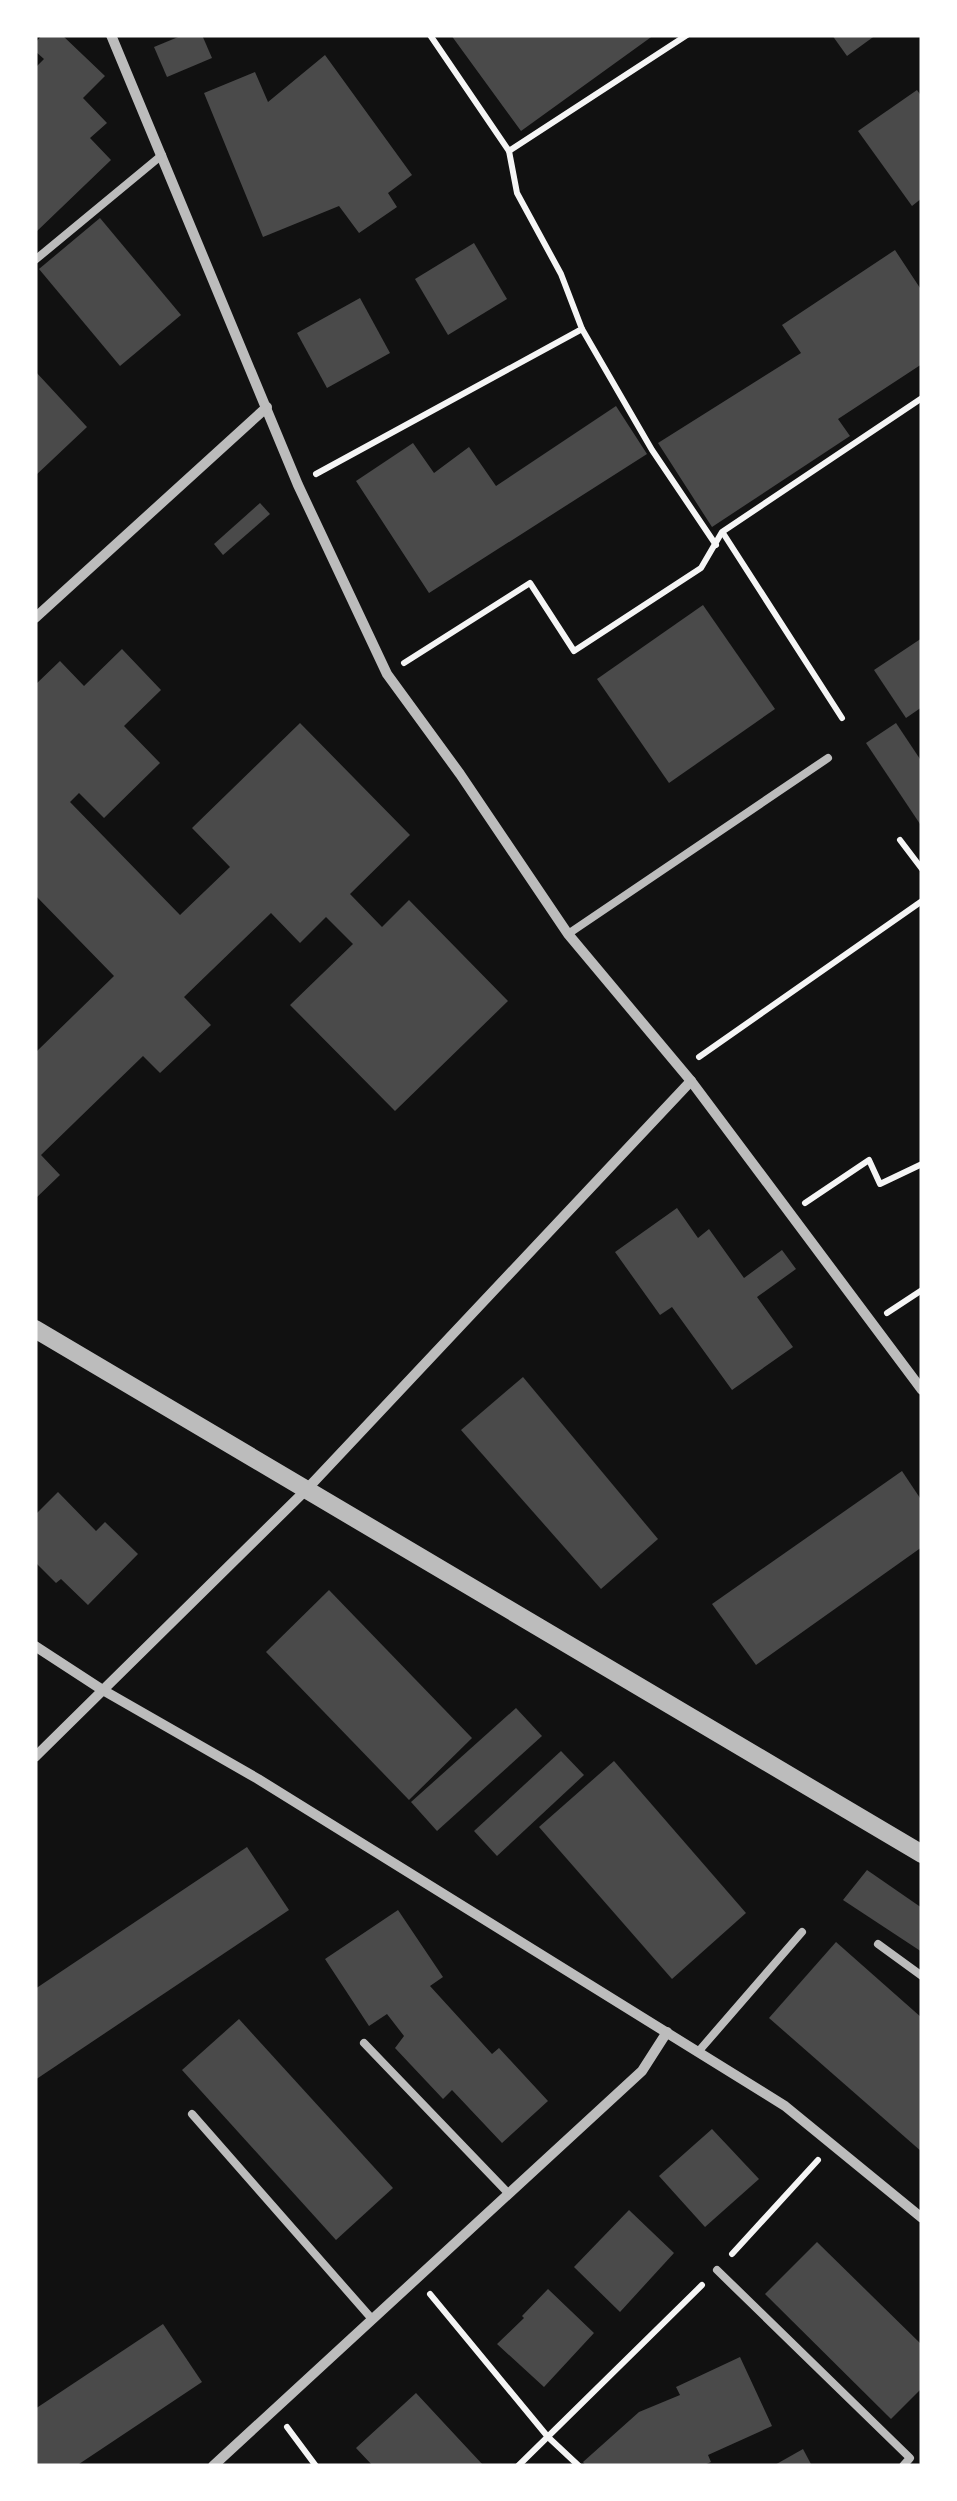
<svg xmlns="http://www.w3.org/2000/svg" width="957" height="2501" viewBox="0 0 957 2501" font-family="Overpass,sans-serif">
<rect width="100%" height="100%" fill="#111"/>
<g fill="#4a4a4a">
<path d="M42 35H62L105 76 83 98 107 123 90 138 111 160 35 233V68L44 59 35 51V43Z"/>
<path d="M183 35H202L212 58 167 77 154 47Z"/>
<path d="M451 35 538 37 654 35 521 131Z"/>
<path d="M832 35H876L847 56Z"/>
<path d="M325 55 412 175 388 193 397 207 359 233 339 206 263 237 204 93 255 72 268 102Z"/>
<path d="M917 90 922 97V198L912 206 858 131Z"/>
<path d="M100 218 181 315 120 366 39 269Z"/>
<path d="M474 243 507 299 448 335 415 279Z"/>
<path d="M895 250 922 291V364L838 419 850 436 712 527 658 443 801 353 782 325Z"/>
<path d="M360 298 390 353 327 388 297 333Z"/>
<path d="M35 371 87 427 35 476Z"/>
<path d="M616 406 647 454 429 593 356 481 413 443 434 473 469 447 496 486Z"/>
<path d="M260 503 270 514 223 555 214 544Z"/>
<path d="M703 605 775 709 669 783 597 679Z"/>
<path d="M922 638V707L906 718 874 670Z"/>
<path d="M122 649 161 690 124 726 160 763 104 818 79 793 70 802 180 915 230 867 192 828 300 723 410 835 350 894 382 927 409 900 508 1001 395 1111 290 1005 353 944 326 917 300 943 271 913 184 997 211 1025 160 1073 143 1056 41 1155 60 1175 35 1199V1053L114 976 35 895V685L60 661 84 686Z"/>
<path d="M896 723 922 762V827L866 743Z"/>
<path d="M677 1208 698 1238 709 1229 744 1278 782 1250 796 1269 757 1297 793 1347 732 1390 672 1307 660 1315 615 1252Z"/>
<path d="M523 1377 658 1539 601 1589 461 1430Z"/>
<path d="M902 1471 922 1501V1547L756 1665 712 1604Z"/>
<path d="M58 1492 96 1531 105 1522 138 1554 88 1605 61 1579 56 1583 35 1562V1515Z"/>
<path d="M329 1590 472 1738 409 1800 266 1652Z"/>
<path d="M516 1708 542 1736 437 1831 411 1802Z"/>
<path d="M561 1751 584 1775 497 1856 474 1831Z"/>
<path d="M614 1761 746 1913 672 1979 539 1827Z"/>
<path d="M247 1847 289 1910 35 2080V1989Z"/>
<path d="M867 1870 922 1908V1952L843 1900Z"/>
<path d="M398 1910 443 1977 430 1986 492 2054 499 2048 548 2101 502 2143 452 2090 443 2099 395 2048 404 2036 387 2014 369 2026 325 1959Z"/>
<path d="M836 1942 922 2018V2152L769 2018Z"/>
<path d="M239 2019 393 2188 336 2240 182 2070Z"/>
<path d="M712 2129 759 2179 705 2227 659 2176Z"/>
<path d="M629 2210 674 2253 620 2312 574 2267Z"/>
<path d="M817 2242 922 2345V2388L891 2419 765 2294Z"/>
<path d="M548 2289 594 2333 544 2387 497 2344 524 2318 522 2316Z"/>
<path d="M163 2324 202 2382 76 2466H35V2409Z"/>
<path d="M740 2357 772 2426 708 2455 711 2462 702 2466H586L583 2462 639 2412 680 2395 676 2387Z"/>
<path d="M416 2393 469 2450 484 2466H373L356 2448Z"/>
<path d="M803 2449 812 2466H773Z"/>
</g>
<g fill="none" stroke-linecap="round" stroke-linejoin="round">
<g stroke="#f5f5f5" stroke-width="6">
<path d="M509 151 687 35"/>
<path d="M582 329 652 450 716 545"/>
<path d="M316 474 582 329 561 274 517 193 509 151 430 35"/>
<path d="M723 533 842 718"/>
<path d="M404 663 530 583 574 651 701 568 722 532 922 398"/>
<path d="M900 840 922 869"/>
<path d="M699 1057 922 901"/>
<path d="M805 1203 869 1160 880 1184 922 1164"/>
<path d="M887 1313 922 1290"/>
<path d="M732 2254 818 2160"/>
<path d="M430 2294 548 2437 579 2466"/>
<path d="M287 2427 316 2466"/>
<path d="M518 2466 702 2285"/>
</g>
<g stroke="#bcbcbc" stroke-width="8">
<path d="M35 260 162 155"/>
<path d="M568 934 828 758"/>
<path d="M878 1944 922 1976"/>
<path d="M364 2043 508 2193"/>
<path d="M698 2052 802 1932"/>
<path d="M192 2114 372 2319"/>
<path d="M717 2270 910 2458 903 2466"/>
</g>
<g stroke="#bcbcbc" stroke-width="10">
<path d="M111 35 298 485 387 674 460 774 568 934 691 1081 922 1390"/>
<path d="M35 618 267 407"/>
<path d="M35 1646 101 1689 258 1779 785 2106 922 2218"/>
<path d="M35 1757 307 1489 691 1081"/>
<path d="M213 2466 642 2071 667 2032"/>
</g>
<path stroke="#bcbcbc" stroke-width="18" d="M35 1329 922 1854"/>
</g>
<rect width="957" height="2501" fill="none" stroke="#ffffff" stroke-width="75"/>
</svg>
